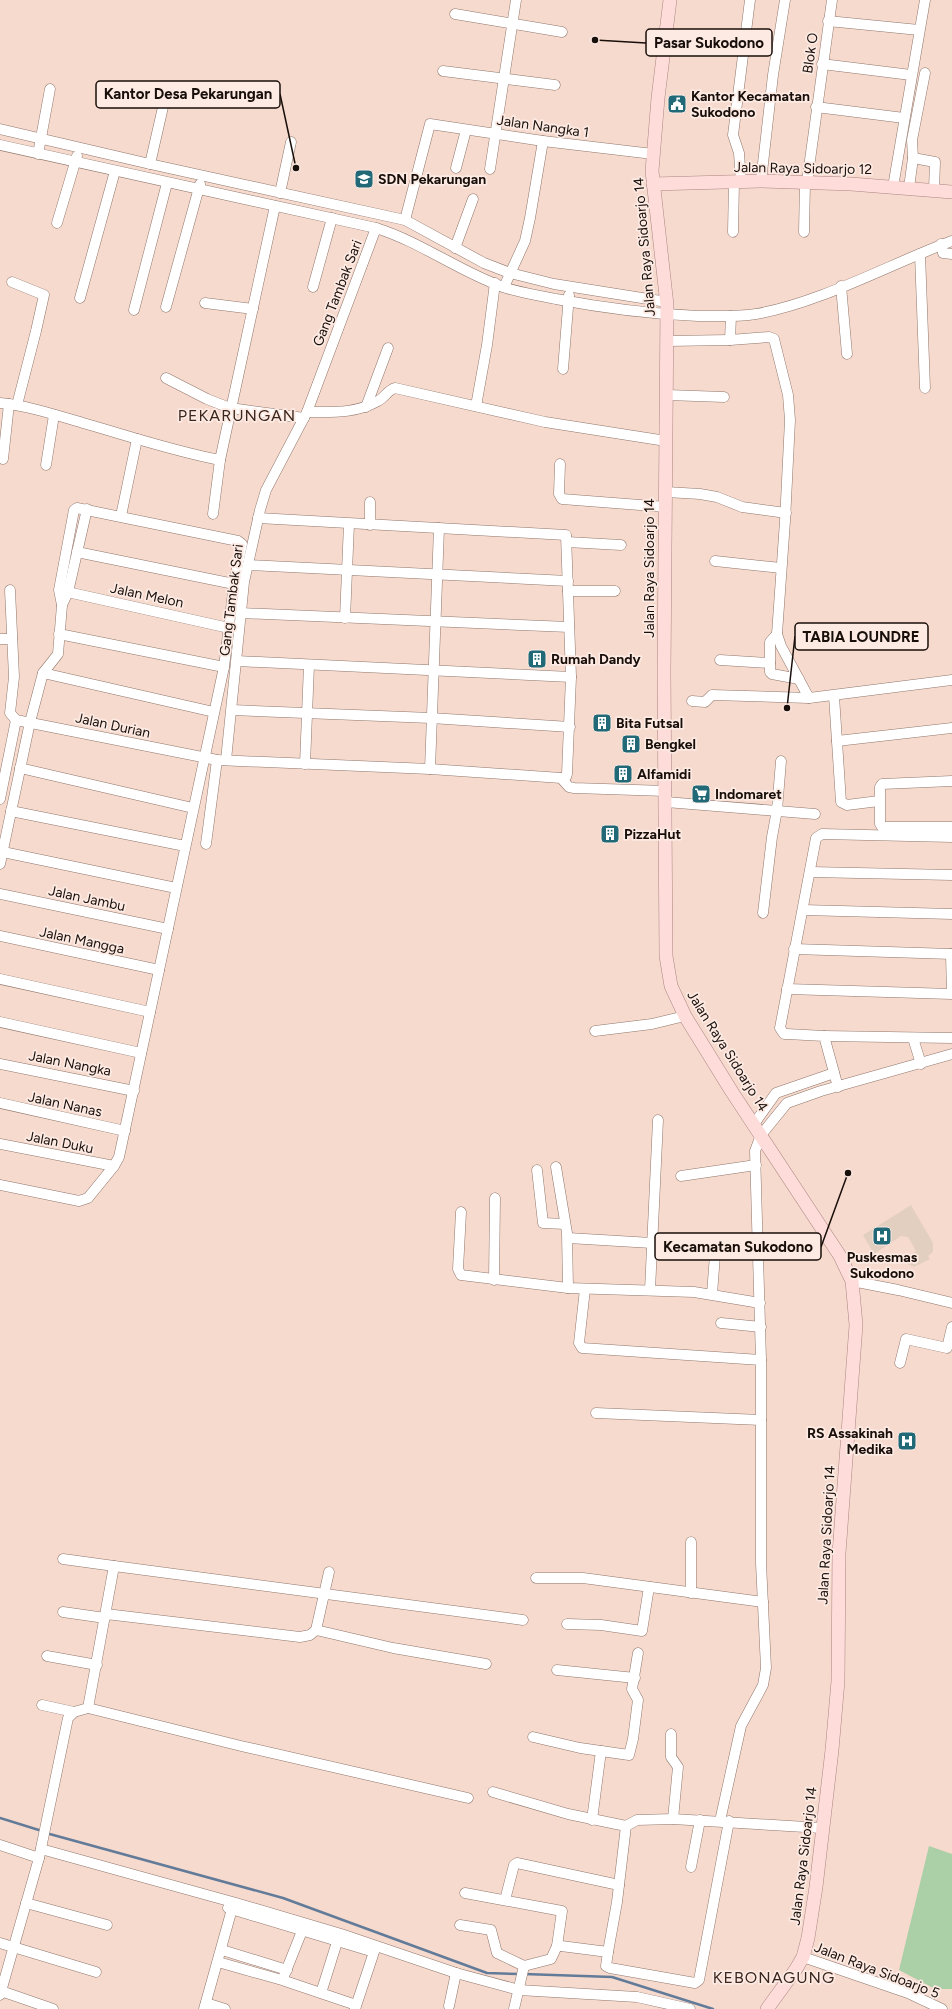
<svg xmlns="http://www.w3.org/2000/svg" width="952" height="2009" viewBox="0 0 952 2009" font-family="Figtree,sans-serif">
<rect width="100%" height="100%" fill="#f7dace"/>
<path fill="#e3cfc0" d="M911 1205 933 1243V1252L928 1256 930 1259 914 1267 901 1261 916 1251 908 1237 901 1236 874 1254 863 1235Z"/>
<path fill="#abcfa7" d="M929 1846 952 1854V1989H935L899 1970Z"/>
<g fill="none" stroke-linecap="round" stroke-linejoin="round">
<g stroke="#627b99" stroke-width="2.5">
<path d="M0 1818 42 1831"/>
<path d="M46 1833 283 1898 487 1973 519 1974"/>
<path d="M524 1974 612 1977 713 2009"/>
</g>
<defs>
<g id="minor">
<path d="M455 14 562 32"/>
<path d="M828 21 919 30"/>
<path d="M822 64 911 75"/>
<path d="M443 71 555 85"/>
<path d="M816 107 904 118"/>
<path d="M0 129 150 164 405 220 484 263 510 273 554 284 667 302"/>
<path d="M0 145 376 228C423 243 458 271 503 287 520 293 538 295 556 299 603 308 650 314 698 316 717 316 737 317 756 314 820 303 890 264 952 241"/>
<path d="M38 154 50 89"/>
<path d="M913 158 935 162 934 190"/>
<path d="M150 164 163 107"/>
<path d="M456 168 466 130"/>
<path d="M490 169 516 0"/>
<path d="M761 181 773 75 785 0"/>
<path d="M741 182 739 153 733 135 750 0"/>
<path d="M807 182 832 0"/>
<path d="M893 187 925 0"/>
<path d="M909 188 913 158 912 140 925 73"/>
<path d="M280 193 291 142"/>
<path d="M405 220 430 124 543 141 653 154"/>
<path d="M57 223 77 156"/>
<path d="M733 232 734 182"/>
<path d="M804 232 805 182"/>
<path d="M941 244 943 253 952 254"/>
<path d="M455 248 473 199"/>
<path d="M920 254 925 388"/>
<path d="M12 282 44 295 36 331 17 405"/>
<path d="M841 286 847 354"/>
<path d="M313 287 332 218"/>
<path d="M504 287 525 241 530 218 543 141"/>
<path d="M80 298 115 171"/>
<path d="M205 303 253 309"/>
<path d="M166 307 200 184"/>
<path d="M134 310 167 183"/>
<path d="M731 316 730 340 769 337 774 339 788 395 790 420 785 521 777 634 781 646 809 698 952 680"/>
<path d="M667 341 730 340"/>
<path d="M563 369 569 295"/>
<path d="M166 378 207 399 230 408 304 418"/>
<path d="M667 395 724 397"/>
<path d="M0 403C29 406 56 415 83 423 129 436 173 451 220 460"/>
<path d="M476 406 487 345 495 283"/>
<path d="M366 407 388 348"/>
<path d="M307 412C332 412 355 414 378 401 384 398 388 390 395 388L545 422 666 441"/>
<path d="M3 459 9 404"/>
<path d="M560 464 559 494 562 499 666 507"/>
<path d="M46 465 54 415"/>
<path d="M666 492 700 494 717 497 742 507 786 513"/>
<path d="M370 502V525"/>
<path d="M213 514 220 460 275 206"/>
<path d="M121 516 137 439"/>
<path d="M258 518 566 535 571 677 567 774 566 777 561 778"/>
<path d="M567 542 621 545"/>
<path d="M77 552 234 584"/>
<path d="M715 561 781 568"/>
<path d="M248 565 568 581"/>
<path d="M10 590 14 677 10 713 16 720 217 760 430 769 561 778 569 787 574 788 666 791"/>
<path d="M63 591 229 628"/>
<path d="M568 591H615"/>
<path d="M241 613 569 627"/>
<path d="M345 618 349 524"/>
<path d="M59 634 224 667"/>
<path d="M777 634 770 642V672L772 674 799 679"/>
<path d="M0 639H12"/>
<path d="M720 660 770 663"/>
<path d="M237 661 571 677"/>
<path d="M43 673 214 712"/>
<path d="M834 696 841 802 847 805 879 801"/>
<path d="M692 701 705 702 712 695 809 698"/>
<path d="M232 710 431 718 570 727"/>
<path d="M837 741 952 728"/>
<path d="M226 760 244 582 260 510 266 490 307 412 376 228"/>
<path d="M305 764 309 665"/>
<path d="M20 768 193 808"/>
<path d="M430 769 439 528"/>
<path d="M952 781 882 784 880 787V824L882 827H952"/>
<path d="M0 799 16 720"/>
<path d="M666 802 815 814"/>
<path d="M11 811 185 846"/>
<path d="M206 844 217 760"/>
<path d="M3 852 176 888"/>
<path d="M0 864 30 722 43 673 58 654 62 605 68 592 87 509"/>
<path d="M810 872 952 875"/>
<path d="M0 894 168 929"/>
<path d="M803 910 952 914"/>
<path d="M763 913 772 837 777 810 781 761"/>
<path d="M0 936 159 970"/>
<path d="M794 949 952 954"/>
<path d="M951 954 952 993"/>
<path d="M0 979 150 1012"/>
<path d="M787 989 952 994"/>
<path d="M0 1022 141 1053"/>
<path d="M595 1031 652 1024 685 1016"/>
<path d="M824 1036 952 1038"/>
<path d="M913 1038 921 1064"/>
<path d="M0 1064 134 1091"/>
<path d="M838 1087 824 1036 787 1034H784L780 1028 816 838 822 834 952 837"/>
<path d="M0 1103 125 1131"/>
<path d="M754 1124 776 1093 834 1073"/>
<path d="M0 1144 114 1166"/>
<path d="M556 1167 567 1233 568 1288"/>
<path d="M537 1170 543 1223 565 1224"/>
<path d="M681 1176 756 1165"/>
<path d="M0 1185 79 1201 88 1198 114 1166 119 1157 224 667 234 584 242 544 238 541 77 508 74 510 59 590 62 605"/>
<path d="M461 1212 458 1269 461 1275 568 1288 694 1292 760 1303"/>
<path d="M568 1238 652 1243"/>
<path d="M494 1280 495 1198"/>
<path d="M852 1281 898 1290 952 1303"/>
<path d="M585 1289 579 1343 582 1348 761 1360"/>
<path d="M650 1290 658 1120"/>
<path d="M712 1294 715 1255"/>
<path d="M721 1323 761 1327"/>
<path d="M900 1363 906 1339 947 1348 952 1327"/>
<path d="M596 1413 761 1420"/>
<path d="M691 1542V1593"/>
<path d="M63 1559 114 1566"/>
<path d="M536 1578H583L763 1602"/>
<path d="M63 1612 105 1618"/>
<path d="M106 1614 300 1637 310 1635 316 1630 329 1572"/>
<path d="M567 1624 601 1625 642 1631 649 1587"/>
<path d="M316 1630 393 1648 486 1664"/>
<path d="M47 1656 97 1665"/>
<path d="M557 1670 635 1678"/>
<path d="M42 1705 74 1712"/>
<path d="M88 1708 241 1746 468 1798"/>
<path d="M671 1734V1757L678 1767 673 1819"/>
<path d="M533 1737 580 1748 629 1755 633 1739 638 1700 632 1689 638 1653"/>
<path d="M493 1792 568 1814 626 1826"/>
<path d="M592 1820 601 1751"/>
<path d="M720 1821 741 1726 763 1685 766 1668 761 1563V1360L755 1151 761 1135 787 1103 821 1091 952 1054"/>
<path d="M0 1845 39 1858 68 1718 74 1712 88 1708 114 1566 523 1620"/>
<path d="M41 1849 236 1903 341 1934 456 1973 519 1990 637 1997 690 2009"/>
<path d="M691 1867 700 1820"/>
<path d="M465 1893 562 1911 557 1946"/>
<path d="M505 1900 514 1865 517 1863 619 1885"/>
<path d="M26 1903 107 1925"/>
<path d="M228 1908 374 1952 355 2009"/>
<path d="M460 1925 491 1930 497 1953 524 1966 551 1959 557 1946H561L608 1952 617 1902 626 1826 637 1820 673 1819 822 1828"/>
<path d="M0 1943 96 1972"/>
<path d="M222 1950 287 1970"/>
<path d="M608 1952 606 1966 610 1968 695 1983 699 1980 729 1821"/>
<path d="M803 1957 908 1993 942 2009"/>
<path d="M218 1962 282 1980 356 2005"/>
<path d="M284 1976 302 1931"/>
<path d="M1 1991 53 2009"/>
<path d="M321 1993 337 1942"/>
<path d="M0 1995 39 1858"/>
<path d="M206 2003 225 2009"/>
<path d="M449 2006 456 1973"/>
<path d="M204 2009 232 1909"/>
<path d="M514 2009 524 1966"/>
</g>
<g id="major">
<path d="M670 0 658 98 652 171 667 305 664 672 666 956 671 986 685 1016 732 1092 840 1256 852 1281 856 1325 839 1553 838 1681 832 1750 816 1887 808 1938 803 1957 796 1969 767 2009"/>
<path d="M653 184 761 181 851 184 952 192"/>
</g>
</defs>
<use href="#minor" stroke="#90766b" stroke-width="11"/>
<use href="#major" stroke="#ac8582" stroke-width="14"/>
<use href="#minor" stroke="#fff" stroke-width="10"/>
<use href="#major" stroke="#fddcda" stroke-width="13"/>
</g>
<defs>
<symbol id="civic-square" viewBox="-11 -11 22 22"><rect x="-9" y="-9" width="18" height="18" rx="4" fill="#216976" stroke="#fceae3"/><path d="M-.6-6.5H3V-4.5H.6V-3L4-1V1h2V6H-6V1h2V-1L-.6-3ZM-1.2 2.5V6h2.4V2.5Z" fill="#fff"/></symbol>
<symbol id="school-square" viewBox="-11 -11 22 22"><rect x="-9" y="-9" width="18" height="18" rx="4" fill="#216976" stroke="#fceae3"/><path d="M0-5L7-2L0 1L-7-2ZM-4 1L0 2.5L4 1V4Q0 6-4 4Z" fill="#fff"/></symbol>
<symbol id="building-square" viewBox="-11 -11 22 22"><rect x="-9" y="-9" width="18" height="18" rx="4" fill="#216976" stroke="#fceae3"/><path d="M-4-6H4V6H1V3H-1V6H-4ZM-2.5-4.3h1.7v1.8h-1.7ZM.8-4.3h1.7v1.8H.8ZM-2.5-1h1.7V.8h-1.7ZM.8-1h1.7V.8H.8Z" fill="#fff"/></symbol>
<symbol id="supermarket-square" viewBox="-11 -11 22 22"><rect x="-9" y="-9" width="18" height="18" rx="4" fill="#216976" stroke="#fceae3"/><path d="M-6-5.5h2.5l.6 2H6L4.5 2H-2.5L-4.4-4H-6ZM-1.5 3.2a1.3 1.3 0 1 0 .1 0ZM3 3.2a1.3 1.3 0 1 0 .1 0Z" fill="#fff"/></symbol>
<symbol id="hospital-square" viewBox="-11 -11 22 22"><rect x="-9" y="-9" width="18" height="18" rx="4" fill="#216976" stroke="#fceae3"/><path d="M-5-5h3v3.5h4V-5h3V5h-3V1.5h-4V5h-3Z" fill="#fff"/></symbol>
</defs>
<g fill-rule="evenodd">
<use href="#civic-square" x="666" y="93" width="22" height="22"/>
<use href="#school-square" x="353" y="168" width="22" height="22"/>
<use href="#building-square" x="526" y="648" width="22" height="22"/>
<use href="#building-square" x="591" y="712" width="22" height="22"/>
<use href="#building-square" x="620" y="733" width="22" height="22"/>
<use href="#building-square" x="612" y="763" width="22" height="22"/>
<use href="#supermarket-square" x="690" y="783" width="22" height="22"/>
<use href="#building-square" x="599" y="823" width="22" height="22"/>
<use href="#hospital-square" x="871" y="1225" width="22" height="22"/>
<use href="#hospital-square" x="896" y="1430" width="22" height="22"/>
</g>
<g text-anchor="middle" stroke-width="3.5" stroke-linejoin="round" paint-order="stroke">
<g font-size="14" fill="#180e0a" stroke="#fceae3">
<text transform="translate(810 53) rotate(-82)" y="5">Blok O</text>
<text transform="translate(543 126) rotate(8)" y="5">Jalan Nangka 1</text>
<text transform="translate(803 168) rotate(1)" y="5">Jalan Raya Sidoarjo 12</text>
<text transform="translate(644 247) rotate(-95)" y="5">Jalan Raya Sidoarjo 14</text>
<text transform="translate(337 293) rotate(-69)" y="5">Gang Tambak Sari</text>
<text transform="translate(649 568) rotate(-90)" y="5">Jalan Raya Sidoarjo 14</text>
<text transform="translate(147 595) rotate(12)" y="5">Jalan Melon</text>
<text transform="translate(231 600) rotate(-83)" y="5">Gang Tambak Sari</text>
<text transform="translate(113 725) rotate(12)" y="5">Jalan Durian</text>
<text transform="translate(87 898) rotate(12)" y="5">Jalan Jambu</text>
<text transform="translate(82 940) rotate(12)" y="5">Jalan Mangga</text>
<text transform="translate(728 1051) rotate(58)" y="5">Jalan Raya Sidoarjo 14</text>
<text transform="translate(70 1063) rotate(11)" y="5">Jalan Nangka</text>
<text transform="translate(65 1104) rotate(12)" y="5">Jalan Nanas</text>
<text transform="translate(60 1142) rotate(11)" y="5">Jalan Duku</text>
<text transform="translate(826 1535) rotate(-87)" y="5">Jalan Raya Sidoarjo 14</text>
<text transform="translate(803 1856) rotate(-83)" y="5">Jalan Raya Sidoarjo 14</text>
<text transform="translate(877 1970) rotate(21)" y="5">Jalan Raya Sidoarjo 5</text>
</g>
<g font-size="14" font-weight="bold" fill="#180e0a" stroke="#fceae3" text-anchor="start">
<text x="691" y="101">Kantor Kecamatan<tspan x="691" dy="16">Sukodono</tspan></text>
<text x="378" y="184">SDN Pekarungan</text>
<text x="551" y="664">Rumah Dandy</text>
<text x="616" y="728">Bita Futsal</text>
<text x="645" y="749">Bengkel</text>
<text x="637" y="779">Alfamidi</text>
<text x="715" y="799">Indomaret</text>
<text x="624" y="839">PizzaHut</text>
<text x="882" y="1262" text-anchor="middle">Puskesmas<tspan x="882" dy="16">Sukodono</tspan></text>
<text x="893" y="1438" text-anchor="end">RS Assakinah<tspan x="893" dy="16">Medika</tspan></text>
</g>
<g font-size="16" letter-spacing="1" fill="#3b261c" stroke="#fceae3">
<text x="237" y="421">PEKARUNGAN</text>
<text x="774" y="1983">KEBONAGUNG</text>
</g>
</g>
<path fill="none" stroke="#180e0a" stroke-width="1.5" d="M595 40L646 43M296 168L280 94M787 708L795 636M848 1173L821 1247"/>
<g fill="#180e0a" stroke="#fceae3" stroke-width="1.5">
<circle cx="595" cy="40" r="4"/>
<circle cx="296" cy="168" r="4"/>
<circle cx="787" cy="708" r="4"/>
<circle cx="848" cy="1173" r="4"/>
</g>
<g fill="#fceae3" stroke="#180e0a" stroke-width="1.5">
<rect x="646" y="29" width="126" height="27" rx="4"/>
<rect x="96" y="81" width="184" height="27" rx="4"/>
<rect x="795" y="623" width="133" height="27" rx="4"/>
<rect x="655" y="1233" width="166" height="27" rx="4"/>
</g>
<g font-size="15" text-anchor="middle" font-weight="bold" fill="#180e0a">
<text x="709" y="48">Pasar Sukodono</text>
<text x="188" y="99">Kantor Desa Pekarungan</text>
<text x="861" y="642">TABIA LOUNDRE</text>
<text x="738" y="1252">Kecamatan Sukodono</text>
</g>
</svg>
